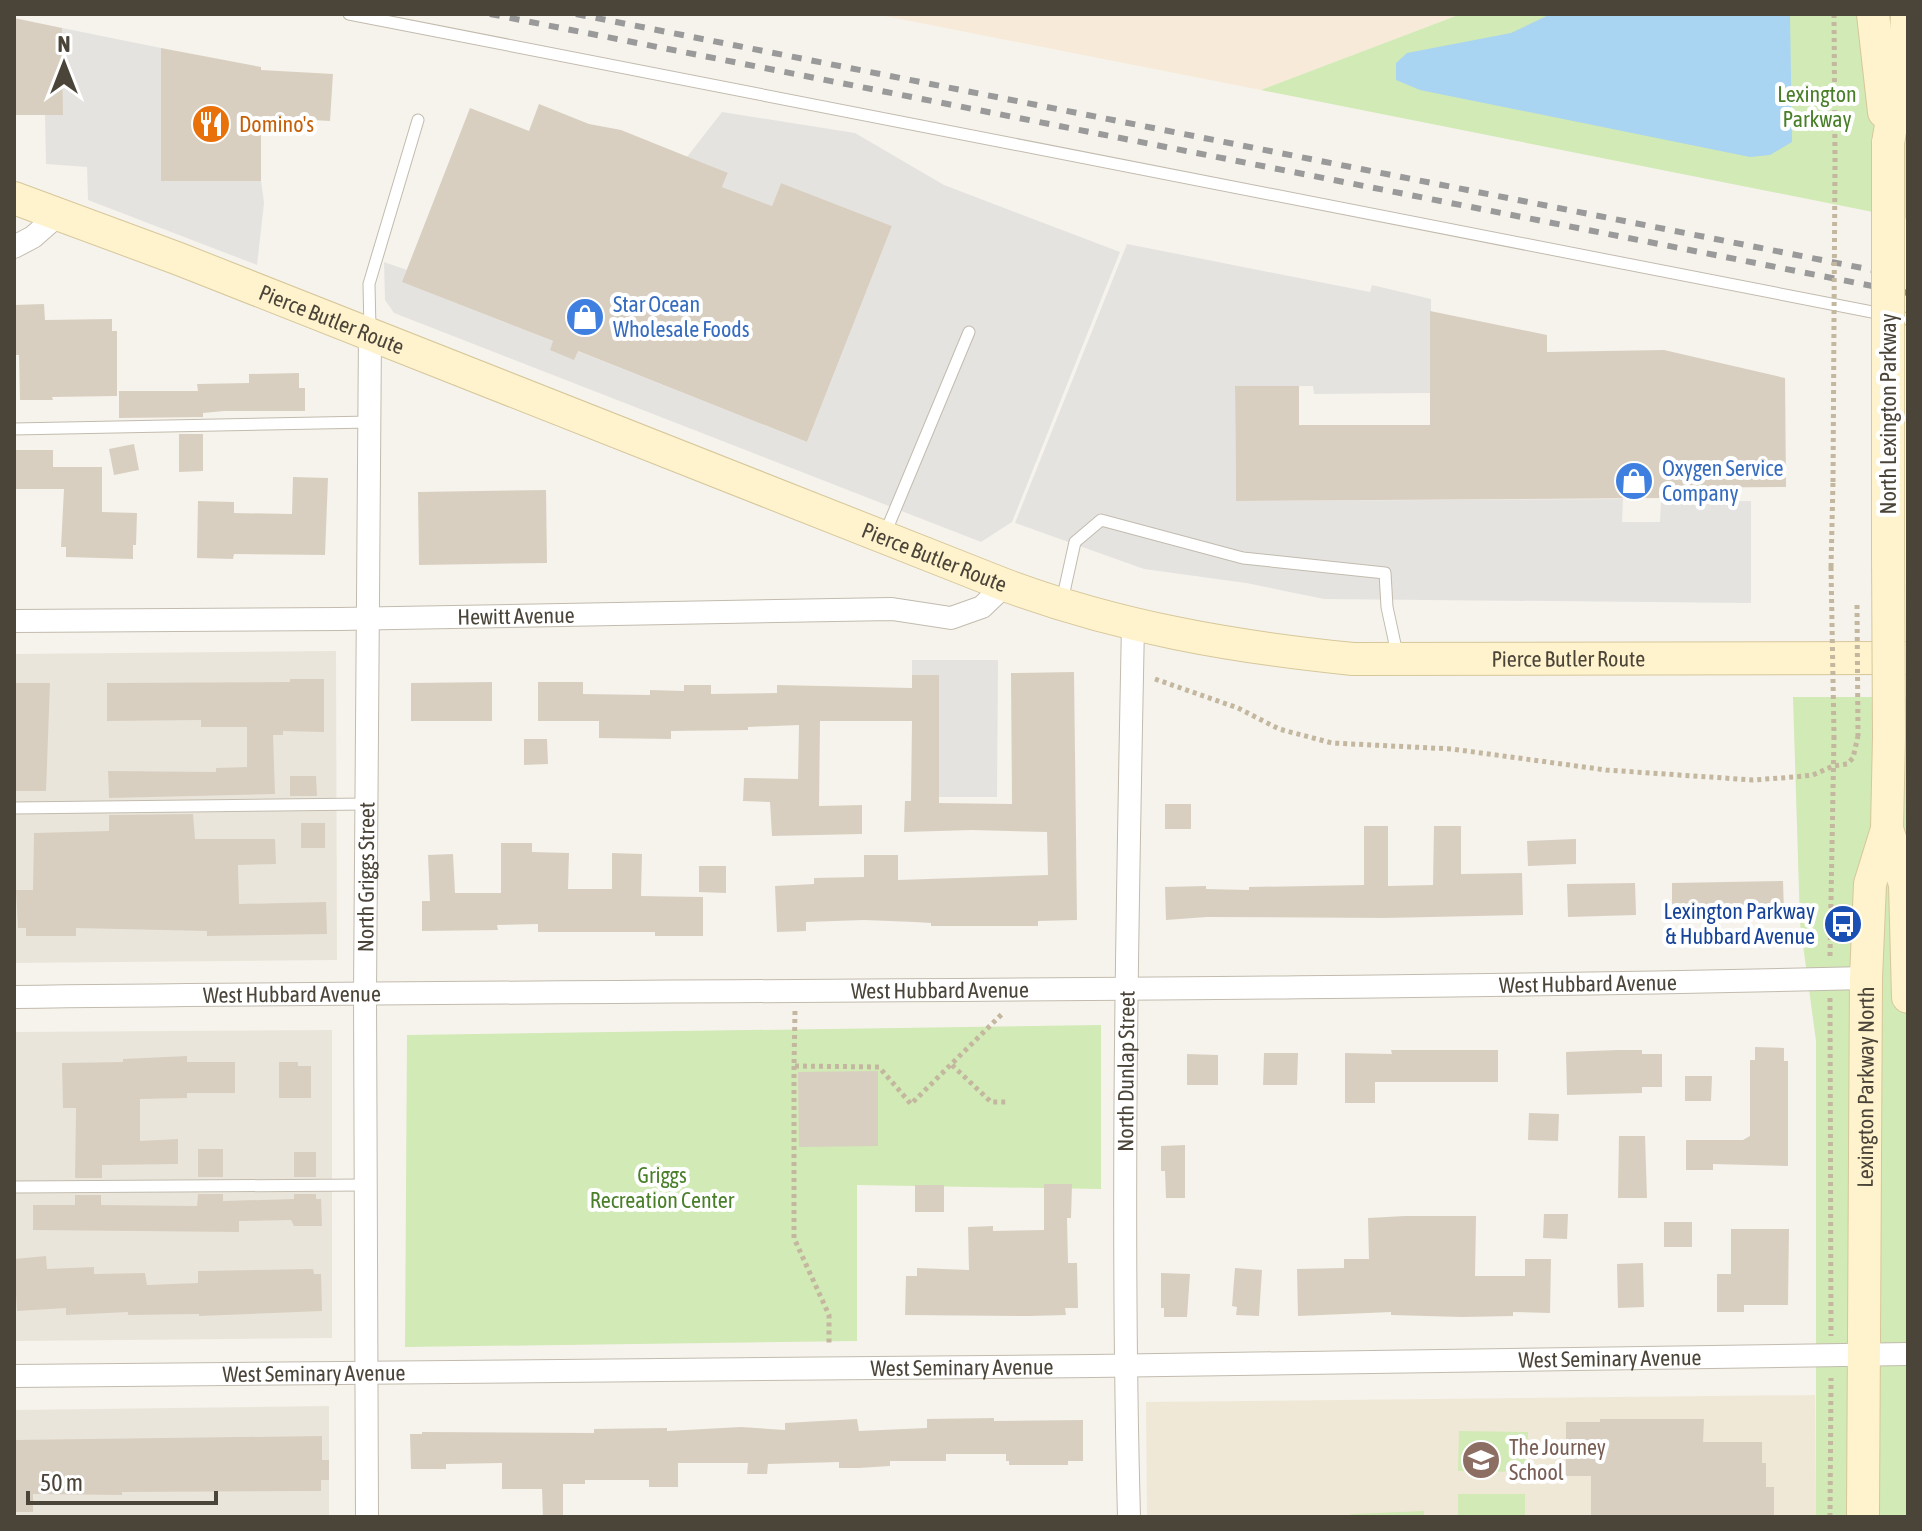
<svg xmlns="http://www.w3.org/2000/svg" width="1922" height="1531" viewBox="0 0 1922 1531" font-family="'Asap Condensed',sans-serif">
<rect width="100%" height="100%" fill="#f6f3ec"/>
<g fill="#eae5da">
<path d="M336 651 337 960 14 963V654Z"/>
<path d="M332 1030V1338L14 1341V1032Z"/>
<path d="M329 1406V1517H14V1410Z"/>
</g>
<path fill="#f7ead8" d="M875 14H1461L1261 90Z"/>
<path fill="#efe8d6" d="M1815 1395 1816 1517H1147L1146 1402Z"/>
<g fill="#d2eab5">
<path d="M1461 14H1908V219L1261 90Z"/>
<path d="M1793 697H1908V1517H1816V1041L1800 923Z"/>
<path d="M1101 1025V1189L857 1185V1341L405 1347 407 1035Z"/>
<path d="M1459 1431 1528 1432 1527 1472 1458 1471Z"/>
<rect x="1458" y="1494" width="67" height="23"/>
<path d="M1424 1511V1517H1346L1352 1514Z"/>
</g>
<g fill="#e5e3e0">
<path d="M62 28 161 48V181H261L264 203 257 265 88 200 87 167 46 164 45 115H63Z"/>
<path d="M722 112 855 133 944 185 1120 252 1012 522 981 542 394 313 385 300 384 262 407 270 403 282 807 442 892 226 781 183 772 206 722 187 728 174 687 157Z"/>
<path d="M1127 244 1370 292 1372 285 1431 299V393L1314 394 1313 386 1235 387 1236 501 1623 499 1622 522H1660L1661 502 1751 501V603L1324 599 1246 583 1144 569 1015 523Z"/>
<path d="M912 660H998L997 797H911L938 675H912Z"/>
</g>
<path fill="#a9d4f2" d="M1551 14H1790L1792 142 1770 155 1750 157 1420 90 1396 80V63L1407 53 1511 33Z"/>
<g fill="#d8cfc1">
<path d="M14 18 62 28 63 115H14Z"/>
<path d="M161 48 261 67V70L333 74 330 121 261 117V181H161Z"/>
<path d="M539 104 589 124 621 130 728 173 722 187 772 206 781 183 892 226 807 442 578 351 574 360 550 350 553 341 402 282 470 108 529 131Z"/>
<path d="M44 304 45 320 112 319V331H117V396L52 397 53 400H20L19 355H14V305Z"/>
<path d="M1430 311 1547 335V352L1664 350 1785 378 1786 487 1660 488V498L1236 501 1235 386H1299V425H1430Z"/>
<path d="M299 373V388H305V411H224L203 413V417L119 418V391H198L197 384 249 383V374Z"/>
<path d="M179 434H203V471L179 472Z"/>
<path d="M134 444 139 470 114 475 109 449Z"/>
<path d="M16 450H53V467H102V512L137 513 136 545H133V559L66 557V547H61L64 489H16Z"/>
<path d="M293 477 328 478 325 555 234 554 233 559 197 558 198 501 234 502V513L292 514Z"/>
<path d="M546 490 547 563 419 565 418 492Z"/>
<path d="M1074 672 1077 920 1038 921V926H931V923L915 922 864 920 806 922V931L777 932 775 886 814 884V878L864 877V855H898V880L1048 875 1047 832 972 830 904 832 905 801H911L912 721H820L819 806 862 805V834L772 836 770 802 743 801 744 778 798 779 799 725 748 727V730L671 731V739L599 738V721H538V682H583V694L650 695V690L684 691V685H711V694L777 693V685L912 688V675H939V803L1012 804 1011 673Z"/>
<path d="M290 679H324V732L283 731V735H273L275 794 109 798 108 771 216 772V768L247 767V727H201V720L107 721V683L290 682Z"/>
<path d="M492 682V721H411V683Z"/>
<path d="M15 683H50L46 791H15Z"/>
<path d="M524 739H547L548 764 524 765Z"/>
<path d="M290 776H316L317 796H290Z"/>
<rect x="1165" y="804" width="26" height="25"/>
<path d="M193 814 195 839H275L276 864 238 865 239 904 326 902 327 934 207 936V931L76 928V936H26V928H18L16 890H33L34 833 109 831V815Z"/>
<rect x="301" y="823" width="24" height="25"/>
<path d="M1364 826H1388V886L1433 885 1434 826H1461V874L1522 873 1523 915 1384 918 1207 917 1166 920 1165 887 1206 886V889L1249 890V887L1364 885Z"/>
<path d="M1576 839V864L1528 866 1527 841Z"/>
<path d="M501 843H532V852L569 853 568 889H612V853L642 854 641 896 703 897V936H655V932H538V924L497 925 498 930 422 931V901H430L428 855 453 854 455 893H501Z"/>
<path d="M699 866H726V893L699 892Z"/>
<path d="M1783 881 1784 913 1672 915V883Z"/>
<path d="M1635 883 1636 915 1568 917 1567 884Z"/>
<path d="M1755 1047 1784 1048V1061H1788V1166L1713 1164V1170H1686V1140H1743L1750 1136V1060H1755Z"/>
<path d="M1391 1050H1498V1082H1375V1103H1345V1053L1392 1054Z"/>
<path d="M1617 1050H1642V1054H1662V1087H1642V1093L1567 1095 1566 1052Z"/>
<path d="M1264 1053H1298L1297 1085H1263Z"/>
<path d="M1187 1054 1218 1055V1085H1187Z"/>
<path d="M187 1056V1062H235V1093H187V1098L140 1099V1141L178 1139V1164L102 1165V1178H75L76 1108H63L62 1063 123 1062V1059Z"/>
<path d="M279 1062H298V1066H311V1098H279Z"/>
<path d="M878 1071V1146L799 1147 798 1072Z"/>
<path d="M1685 1076H1712L1711 1101H1685Z"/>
<path d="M1529 1113 1559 1114 1558 1141 1528 1140Z"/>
<path d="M1619 1136H1645L1647 1198H1618Z"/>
<path d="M1185 1145V1198H1166L1165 1171H1161V1146Z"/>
<rect x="198" y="1149" width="25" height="28"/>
<rect x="294" y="1152" width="22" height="25"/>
<path d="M1044 1184H1072L1071 1218H1067L1068 1263H1077L1078 1308H1065L1066 1315 1029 1316 905 1315 906 1276H917V1268L969 1270 968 1227 993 1226V1231L1044 1230Z"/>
<rect x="915" y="1185" width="29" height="27"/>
<path d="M198 1194H223V1201L294 1199V1194H316V1199H321L322 1226H294L291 1220 239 1221V1232L33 1230V1205H75V1195H101V1205L197 1206Z"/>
<path d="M1544 1214H1568L1567 1239 1543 1238Z"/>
<path d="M1405 1216H1476L1475 1276H1525V1259H1551L1550 1313 1513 1312V1316L1462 1317 1391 1315V1312L1298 1316 1297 1269 1344 1268V1259H1369L1368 1218Z"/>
<rect x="1664" y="1222" width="28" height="25"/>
<path d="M1731 1229H1789L1788 1305H1744V1312H1717V1274H1731Z"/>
<path d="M46 1256 47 1269 94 1267V1274L145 1273 147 1285 198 1283V1271L313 1269 314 1274H321L322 1311 199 1316V1314L128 1315V1312L66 1315V1308L17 1311 14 1259Z"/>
<path d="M1643 1263 1644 1307 1618 1308 1617 1264Z"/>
<path d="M1235 1268 1262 1270 1259 1316 1236 1315 1237 1307 1232 1306Z"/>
<path d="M1161 1273 1190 1274 1187 1317H1164V1308H1161Z"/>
<path d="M994 1418V1421L1083 1420V1461H1068V1465H1009V1461H1006V1454H946V1461H890V1466L859 1468H839V1462L768 1464 767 1474H747L748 1463H678V1487H649V1480H585V1484H563V1517H543L542 1489H502V1463L446 1464V1469H411L410 1434H422V1432L594 1433V1429L667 1428V1431L741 1427 785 1430V1423L857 1419 859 1431 927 1428V1419Z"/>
<path d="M1600 1419H1704L1703 1442H1762V1463H1766V1487H1774V1517H1591V1476H1566V1422H1600Z"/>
<path d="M322 1436V1460H329V1480H321V1491L122 1492V1495L33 1494V1512H14V1440Z"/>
</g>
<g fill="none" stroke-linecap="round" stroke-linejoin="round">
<defs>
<g id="service">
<path d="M349 14 1908 319"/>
<path d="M370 330 369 284 418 120"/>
<path d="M14 429 370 422"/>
<path d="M884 536 969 332"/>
<path d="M1062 601 1075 542 1101 520 1243 558 1385 573 1387 607 1398 658"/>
<path d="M14 808 366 804"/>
<path d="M14 1187 365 1185"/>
</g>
<g id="minor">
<path d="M14 247 33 237 58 215"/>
<path id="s1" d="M14 621 339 619 892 609 951 618 982 607 1005 585"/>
<path id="s2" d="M14 997C631 989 1249 993 1866 978"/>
<path id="s3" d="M14 1376 1094 1366 1908 1354"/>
<path id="s4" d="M367 1517 365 993 370 334"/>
<path id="s5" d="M1129 1517C1121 1220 1127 923 1133 625"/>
</g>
<g id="secondary">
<path d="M1873 14 1884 112"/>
<path d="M1888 143 1906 37 1907 14"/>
<path id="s6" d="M14 198 179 259 1005 585C1118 627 1233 647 1353 659L1908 658"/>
<path d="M1888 463V555"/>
<path d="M1887 829 1905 884 1908 997"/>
<path id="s7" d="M1863 1517 1866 978 1870 884 1887 829 1889 737"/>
</g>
</defs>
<use href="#service" stroke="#c2bbae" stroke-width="13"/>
<use href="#minor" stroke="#c2bbae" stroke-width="24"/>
<use href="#secondary" stroke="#d6c79b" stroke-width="34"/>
<g stroke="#c4b79f" stroke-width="5" stroke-dasharray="4 4" stroke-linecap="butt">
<path d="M1834 14 1835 160"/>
<path d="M1831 567 1833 482"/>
<path d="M1155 679 1238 708 1279 729 1332 743 1452 749 1606 770 1753 780 1794 777 1813 775 1833 766 1847 764 1853 758 1858 736"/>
<path d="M1830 956 1834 736"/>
<path d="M1830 998 1831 1336"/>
<path d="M795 1011 794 1066 879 1067 911 1104 1003 1013"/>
<path d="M952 1065 991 1102H1008"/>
<path d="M794 1066V1238L829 1315V1346"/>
<path d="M1830 1517 1831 1378"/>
</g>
<use href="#service" stroke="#fff" stroke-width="11"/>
<use href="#minor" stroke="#fff" stroke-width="22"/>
<use href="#secondary" stroke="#fff3cd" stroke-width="32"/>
<g stroke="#9a9a9a" stroke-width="6" stroke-dasharray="10 10" stroke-linecap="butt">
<path d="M490 14 1908 293"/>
<path d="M576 14 1908 277"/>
</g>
<defs>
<g id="secondary-bridge">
<path d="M1888 463V143"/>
<path d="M1888 555 1889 737"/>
</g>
</defs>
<use href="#secondary-bridge" stroke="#d6c79b" stroke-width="34" stroke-linecap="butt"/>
<g stroke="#c4b79f" stroke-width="5" stroke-dasharray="4 4" stroke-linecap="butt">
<path d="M1833 482 1835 160"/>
<path d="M1831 567 1834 736"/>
<path d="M1857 605 1858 736"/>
</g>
<use href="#secondary-bridge" stroke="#fff3cd" stroke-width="32"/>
</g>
<defs>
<symbol id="restaurant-disc" viewBox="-11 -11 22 22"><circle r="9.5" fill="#e8710a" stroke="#fff"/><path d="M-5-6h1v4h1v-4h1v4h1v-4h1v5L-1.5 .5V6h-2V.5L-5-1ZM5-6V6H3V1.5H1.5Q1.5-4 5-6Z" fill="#fff"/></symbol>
<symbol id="shop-disc" viewBox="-11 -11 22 22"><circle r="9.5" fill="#3f7fe0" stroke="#fff"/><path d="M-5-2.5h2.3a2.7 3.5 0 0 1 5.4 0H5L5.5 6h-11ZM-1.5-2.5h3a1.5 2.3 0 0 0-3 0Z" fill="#fff"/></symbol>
<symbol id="bus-disc" viewBox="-11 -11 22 22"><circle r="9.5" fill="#1a4fb4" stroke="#fff"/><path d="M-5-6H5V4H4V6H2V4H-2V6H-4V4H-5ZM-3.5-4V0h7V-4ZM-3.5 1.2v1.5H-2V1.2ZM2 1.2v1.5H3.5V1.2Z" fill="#fff"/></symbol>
<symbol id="school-disc" viewBox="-11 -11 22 22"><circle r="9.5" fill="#8d6e63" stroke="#fff"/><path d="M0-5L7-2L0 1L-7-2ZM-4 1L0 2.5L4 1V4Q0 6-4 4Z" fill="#fff"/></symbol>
</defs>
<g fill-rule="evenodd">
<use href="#restaurant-disc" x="189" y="102" width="44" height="44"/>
<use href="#shop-disc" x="563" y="295" width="44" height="44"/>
<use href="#shop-disc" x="1612" y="459" width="44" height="44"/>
<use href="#bus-disc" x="1821" y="902" width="44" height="44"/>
<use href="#school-disc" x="1459" y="1438" width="44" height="44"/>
</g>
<g text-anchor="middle" stroke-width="8" stroke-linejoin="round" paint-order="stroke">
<g font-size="22" fill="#4a7f2a" stroke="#fff">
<text x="1817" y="102">Lexington<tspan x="1817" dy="25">Parkway</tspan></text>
<text x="662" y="1183">Griggs<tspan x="662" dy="25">Recreation Center</tspan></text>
</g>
<g font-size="22" fill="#c56008" stroke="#fff" text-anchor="start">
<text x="239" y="132">Domino's</text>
</g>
<g font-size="22" fill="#366cbe" stroke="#fff" text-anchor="start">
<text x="613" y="312">Star Ocean<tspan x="613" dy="25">Wholesale Foods</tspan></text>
<text x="1662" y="476">Oxygen Service<tspan x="1662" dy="25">Company</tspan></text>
</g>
<g font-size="22" fill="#4b4439" stroke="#fff">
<text dy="8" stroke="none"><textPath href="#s6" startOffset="340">Pierce Butler Route</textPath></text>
<text transform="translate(1888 414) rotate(-90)" y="8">North Lexington Parkway</text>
<text dy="8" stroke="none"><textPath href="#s6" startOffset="988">Pierce Butler Route</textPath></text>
<text dy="8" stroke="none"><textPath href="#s1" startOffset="502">Hewitt Avenue</textPath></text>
<text dy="8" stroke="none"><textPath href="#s6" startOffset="1636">Pierce Butler Route</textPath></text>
<text dy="8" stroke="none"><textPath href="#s4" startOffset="640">North Griggs Street</textPath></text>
<text dy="8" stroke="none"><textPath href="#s2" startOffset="1574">West Hubbard Avenue</textPath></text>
<text dy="8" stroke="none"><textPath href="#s2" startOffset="926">West Hubbard Avenue</textPath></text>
<text dy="8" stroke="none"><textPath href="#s2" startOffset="278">West Hubbard Avenue</textPath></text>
<text dy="8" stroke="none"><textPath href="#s5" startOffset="446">North Dunlap Street</textPath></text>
<text dy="8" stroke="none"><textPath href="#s7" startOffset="430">Lexington Parkway North</textPath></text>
<text dy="8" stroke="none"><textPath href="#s3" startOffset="1596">West Seminary Avenue</textPath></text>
<text dy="8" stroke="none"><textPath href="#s3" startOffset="948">West Seminary Avenue</textPath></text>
<text dy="8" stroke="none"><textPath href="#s3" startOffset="300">West Seminary Avenue</textPath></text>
</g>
<g font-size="22" fill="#164399" stroke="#fff" text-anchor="end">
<text x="1815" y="919">Lexington Parkway<tspan x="1815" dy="25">&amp; Hubbard Avenue</tspan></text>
</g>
<g font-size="22" fill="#785e54" stroke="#fff" text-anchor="start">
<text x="1509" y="1455">The Journey<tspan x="1509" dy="25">School</tspan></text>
</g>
</g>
<rect width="1922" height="1531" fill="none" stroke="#4b4439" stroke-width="32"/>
<g transform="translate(64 64)" stroke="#ffffff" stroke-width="6" paint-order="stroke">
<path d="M0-6L14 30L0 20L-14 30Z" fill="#4b4439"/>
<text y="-12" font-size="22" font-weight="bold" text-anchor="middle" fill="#4b4439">N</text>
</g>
<path d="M28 1491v12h188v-12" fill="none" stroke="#4b4439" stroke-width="4"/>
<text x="40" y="1491" font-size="24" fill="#4b4439" stroke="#ffffff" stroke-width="6" paint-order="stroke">50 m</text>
</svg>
